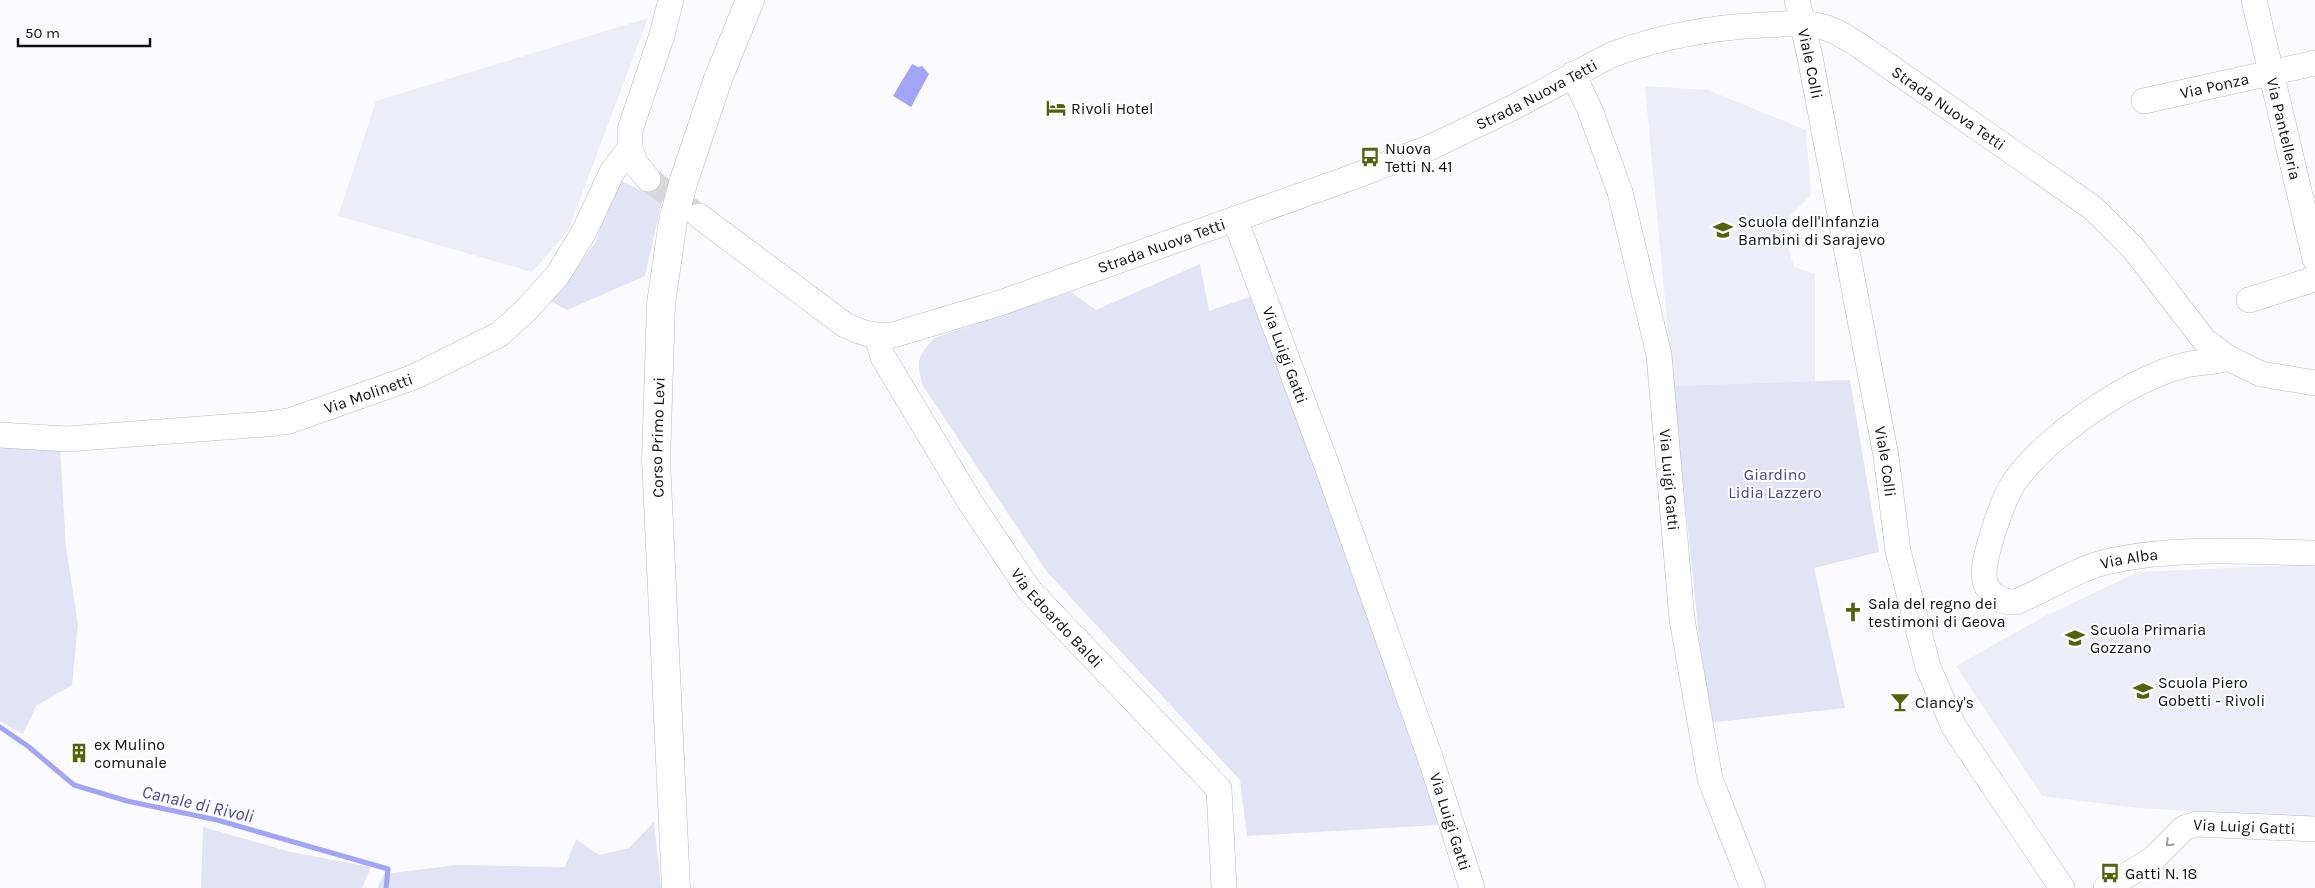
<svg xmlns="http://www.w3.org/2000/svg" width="2315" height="888" viewBox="0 0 2315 888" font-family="Karla,sans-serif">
<rect width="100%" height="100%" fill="#fbfbff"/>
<g fill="#ecedf6">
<path d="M648 18 568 231 532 272 338 216 376 101Z"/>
<path d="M1645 86 1708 90 1806 130 1811 195 1789 217 1787 243 1794 267 1815 274V381L1673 386Z"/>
<path d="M2315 564V818L2138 808 2042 796 1956 666 2043 617 2138 572Z"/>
</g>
<g fill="#e2e3f4">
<path d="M615 178 662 201 645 276 567 310 549 300 596 242Z"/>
<path d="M1200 264 1209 311 1261 293 1439 825 1247 836 1240 780 1047 572 923 386C916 360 917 358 934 338L1071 292 1096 310Z"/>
<path d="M1850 380 1879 552 1814 568 1845 708 1708 723 1673 386Z"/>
<path d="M0 446 60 447 66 548 78 625 72 685 36 706 23 734 0 721Z"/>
<path d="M654 822 661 888H377L384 874 457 865 565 867 576 839 599 855 629 848Z"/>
<path d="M203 827 291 852 371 867 362 888H201Z"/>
</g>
<path fill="#a1a4f7" d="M912 64 918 67 922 66 929 74 911 107 893 96Z"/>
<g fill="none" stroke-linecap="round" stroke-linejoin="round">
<path stroke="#a1a4f7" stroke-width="5" d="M0 727 29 747 74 785 127 801 217 820 388 869 386 888"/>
<path stroke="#d7d7dc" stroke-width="25" stroke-dasharray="25 12" stroke-linecap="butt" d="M648 179 694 213"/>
<defs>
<g id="minor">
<path id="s1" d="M1797 0 1810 57 1886 456 1898 551 1928 667 1954 727 2062 888"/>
<path id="s2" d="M2254 0 2315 259"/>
<path id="s3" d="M1573 74 1590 110 1620 192 1659 355 1682 619 1710 779 1753 888"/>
<path id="s4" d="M2144 101 2315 63"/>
<path d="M648 179 636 164 630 148V130L662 35 671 0"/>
<path id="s5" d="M699 216 845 325C862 333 874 337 893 335L1000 303 1350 178 1431 147 1514 107 1611 55C1662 36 1710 27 1765 25 1782 24 1801 22 1818 26 1833 28 1847 38 1860 46L2093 208 2134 249 2204 340 2228 358 2261 374 2315 383"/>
<path id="s6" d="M1235 219 1327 466 1430 757 1472 888"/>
<path d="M2249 300 2315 279"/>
<path id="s7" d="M877 337 883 357 970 502 1029 590 1219 789 1224 888"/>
<path id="s8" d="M2228 358C2215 362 2203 362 2190 364 2142 374 2086 412 2049 444 2037 455 2022 470 2013 484 2003 500 1980 562 1985 581 1988 595 2002 603 2016 602 2047 589 2077 568 2110 561 2177 546 2247 552 2315 553"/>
<path id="s9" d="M0 435 67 439 267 424 289 421 414 377 500 334 526 310 557 276 584 232 612 172 630 148"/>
<path id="s10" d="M2106 888 2153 859 2184 828 2196 824 2315 829"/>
</g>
<g id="major">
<path id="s11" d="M676 888 656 460 661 304 673 221 684 180 718 79 750 0"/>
</g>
</defs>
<use href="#minor" stroke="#b7b8c7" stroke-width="26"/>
<use href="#major" stroke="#b7b8c7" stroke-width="29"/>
<use href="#minor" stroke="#fff" stroke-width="25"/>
<use href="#major" stroke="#fff" stroke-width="28"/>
</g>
<defs><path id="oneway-chevron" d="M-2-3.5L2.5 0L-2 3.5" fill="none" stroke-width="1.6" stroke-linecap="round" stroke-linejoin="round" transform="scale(1.25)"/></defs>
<use stroke="#9e9fa1" href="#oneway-chevron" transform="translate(2169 843) rotate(136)"/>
<defs>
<symbol id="hotel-bare" viewBox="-9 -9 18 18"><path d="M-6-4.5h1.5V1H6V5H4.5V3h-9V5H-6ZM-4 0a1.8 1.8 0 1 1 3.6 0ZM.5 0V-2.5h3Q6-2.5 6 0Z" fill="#52630c" stroke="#fff" stroke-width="2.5" paint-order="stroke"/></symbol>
<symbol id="bus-bare" viewBox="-9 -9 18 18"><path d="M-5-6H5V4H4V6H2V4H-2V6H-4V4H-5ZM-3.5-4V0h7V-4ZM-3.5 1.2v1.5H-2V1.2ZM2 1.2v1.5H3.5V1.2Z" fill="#52630c" stroke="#fff" stroke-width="2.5" paint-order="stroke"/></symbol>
<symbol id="school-bare" viewBox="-9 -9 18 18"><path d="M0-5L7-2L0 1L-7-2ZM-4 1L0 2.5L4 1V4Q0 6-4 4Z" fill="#52630c" stroke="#fff" stroke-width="2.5" paint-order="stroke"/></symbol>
<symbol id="church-bare" viewBox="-9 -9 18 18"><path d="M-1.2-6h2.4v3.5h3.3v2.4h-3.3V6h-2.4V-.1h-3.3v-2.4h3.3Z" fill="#52630c" stroke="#fff" stroke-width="2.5" paint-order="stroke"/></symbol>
<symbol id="bar-bare" viewBox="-9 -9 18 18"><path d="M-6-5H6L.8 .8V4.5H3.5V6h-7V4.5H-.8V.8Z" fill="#52630c" stroke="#fff" stroke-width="2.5" paint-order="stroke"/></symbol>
<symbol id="building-bare" viewBox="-9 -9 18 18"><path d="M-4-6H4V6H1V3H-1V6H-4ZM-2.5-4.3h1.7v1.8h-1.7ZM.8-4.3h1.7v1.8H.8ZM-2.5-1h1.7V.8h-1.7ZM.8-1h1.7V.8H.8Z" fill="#52630c" stroke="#fff" stroke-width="2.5" paint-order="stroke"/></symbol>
</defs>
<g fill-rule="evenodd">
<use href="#hotel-bare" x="1042" y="94" width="28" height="28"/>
<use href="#bus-bare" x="1356" y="143" width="28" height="28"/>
<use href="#school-bare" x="1709" y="216" width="28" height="28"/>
<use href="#church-bare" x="1839" y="598" width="28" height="28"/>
<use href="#school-bare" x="2061" y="624" width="28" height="28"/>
<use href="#school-bare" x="2129" y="677" width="28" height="28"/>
<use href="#bar-bare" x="1886" y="688" width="28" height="28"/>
<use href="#building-bare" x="65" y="739" width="28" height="28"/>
<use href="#bus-bare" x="2096" y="859" width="28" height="28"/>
</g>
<g text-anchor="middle" stroke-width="4" stroke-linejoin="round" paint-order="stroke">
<g font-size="16" fill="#0d0e13" stroke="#fff">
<text dy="6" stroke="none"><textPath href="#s1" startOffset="65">Viale Colli</textPath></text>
<text dy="6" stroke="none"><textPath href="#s4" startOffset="72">Via Ponza</textPath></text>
<text dy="6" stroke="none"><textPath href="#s5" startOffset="920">Strada Nuova Tetti</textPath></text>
<text dy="6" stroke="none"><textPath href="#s5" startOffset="1370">Strada Nuova Tetti</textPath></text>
<text dy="6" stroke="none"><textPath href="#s2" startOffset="132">Via Pantelleria</textPath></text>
<text dy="6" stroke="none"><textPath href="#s5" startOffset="515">Strada Nuova Tetti</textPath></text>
<text dy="6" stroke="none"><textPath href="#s6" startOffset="145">Via Luigi Gatti</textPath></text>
<text dy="6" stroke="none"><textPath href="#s9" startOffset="374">Via Molinetti</textPath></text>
<text dy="6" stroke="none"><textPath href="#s11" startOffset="451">Corso Primo Levi</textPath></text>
<text dy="6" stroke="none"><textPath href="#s1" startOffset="470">Viale Colli</textPath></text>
<text dy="6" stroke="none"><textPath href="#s3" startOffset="420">Via Luigi Gatti</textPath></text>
<text dy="6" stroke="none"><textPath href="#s8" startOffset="521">Via Alba</textPath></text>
<text dy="6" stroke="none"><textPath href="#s7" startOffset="335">Via Edoardo Baldi</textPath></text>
<text dy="6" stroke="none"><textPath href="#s6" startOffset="640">Via Luigi Gatti</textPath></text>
<text dy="6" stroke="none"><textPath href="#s10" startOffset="160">Via Luigi Gatti</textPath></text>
</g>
<g font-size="16" fill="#0d0e13" stroke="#fff" text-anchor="start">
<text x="1071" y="114">Rivoli Hotel</text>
<text x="1385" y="154">Nuova<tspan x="1385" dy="18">Tetti N. 41</tspan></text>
<text x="1738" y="227">Scuola dell'Infanzia<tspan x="1738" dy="18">Bambini di Sarajevo</tspan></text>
<text x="1868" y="609">Sala del regno dei<tspan x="1868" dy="18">testimoni di Geova</tspan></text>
<text x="2090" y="635">Scuola Primaria<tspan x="2090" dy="18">Gozzano</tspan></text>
<text x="2158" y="688">Scuola Piero<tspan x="2158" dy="18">Gobetti - Rivoli</tspan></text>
<text x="1915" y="708">Clancy's</text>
<text x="94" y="750">ex Mulino<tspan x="94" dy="18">comunale</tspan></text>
<text x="2125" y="879">Gatti N. 18</text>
</g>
<g font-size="16" fill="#4740a0" stroke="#fff">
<text x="1775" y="480">Giardino<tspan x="1775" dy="18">Lidia Lazzero</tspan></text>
</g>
<g font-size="18" font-style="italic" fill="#4b45a5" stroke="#fff">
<text transform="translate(198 804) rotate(13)" y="6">Canale di Rivoli</text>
</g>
</g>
<path d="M18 38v8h132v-8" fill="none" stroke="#0d0e13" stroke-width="2.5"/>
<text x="25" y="38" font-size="15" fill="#0d0e13" stroke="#ffffff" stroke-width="4" paint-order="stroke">50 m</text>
</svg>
